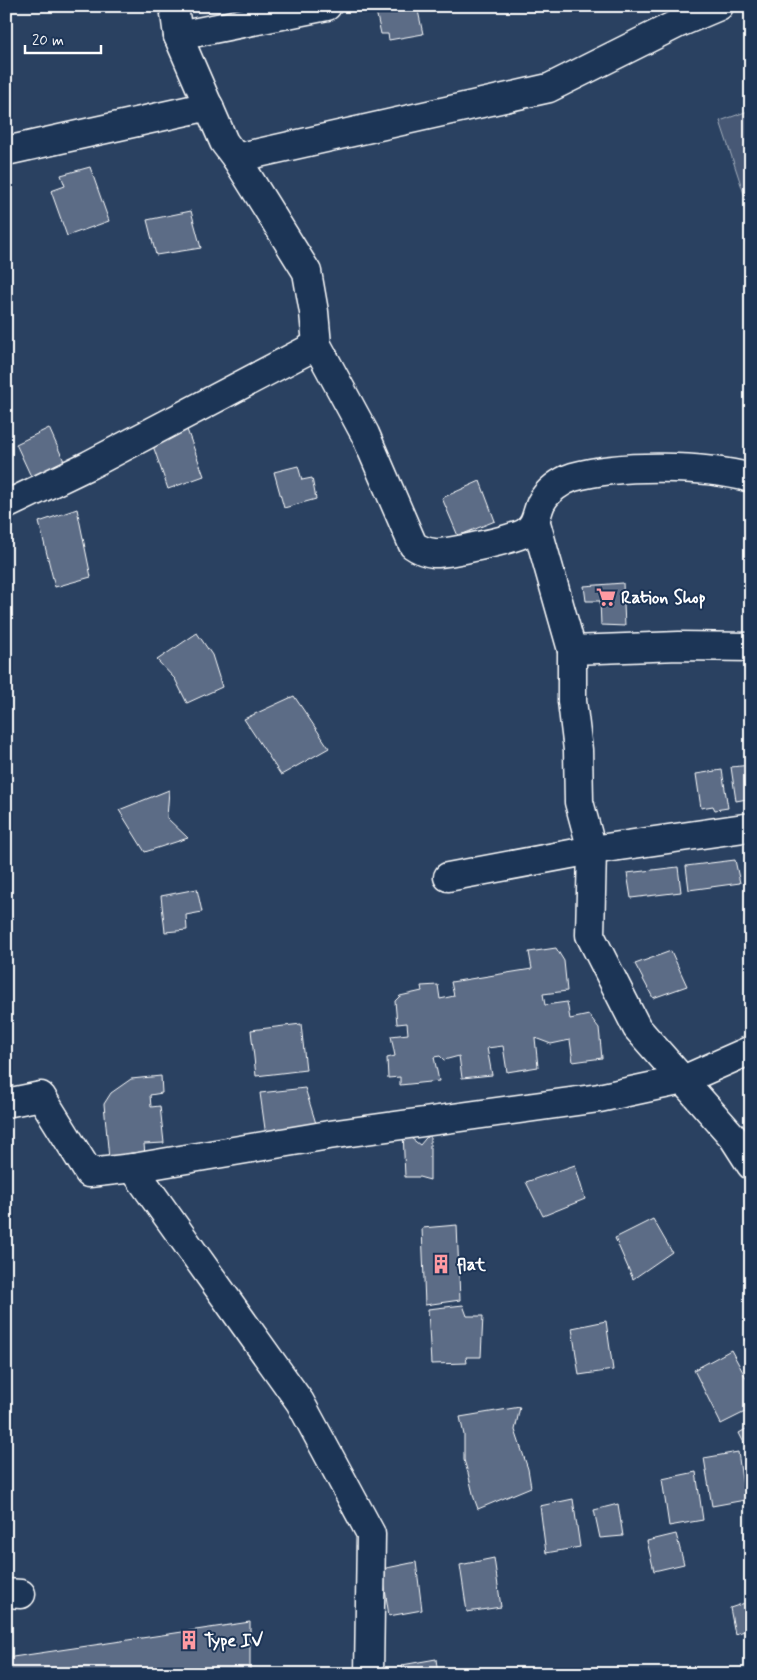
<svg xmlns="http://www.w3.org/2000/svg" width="757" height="1680" viewBox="0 0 757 1680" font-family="Mynerve,sans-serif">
<rect width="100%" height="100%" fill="#2a4161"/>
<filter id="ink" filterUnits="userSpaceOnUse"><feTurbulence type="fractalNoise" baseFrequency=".02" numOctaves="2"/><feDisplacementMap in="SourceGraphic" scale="10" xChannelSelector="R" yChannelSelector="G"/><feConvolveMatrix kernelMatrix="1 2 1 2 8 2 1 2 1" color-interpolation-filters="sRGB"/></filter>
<g filter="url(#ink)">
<path fill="#465975" stroke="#a2acba" d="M751 110V215L720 121Z"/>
<g fill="#5b6c86" stroke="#fff">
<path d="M407 6H417L423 34 389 40 388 34H381L376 11Z"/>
<path d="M90 167 109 221 67 236 51 191 65 186 61 175Z"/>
<path d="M191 211 201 248 156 255 147 220Z"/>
<path d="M186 427 204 476 168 489 151 440Z"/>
<path d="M49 428 68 470 35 485 16 444Z"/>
<path d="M298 466 302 480 312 478 316 499 284 508 274 472Z"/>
<path d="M480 481 495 521 458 536 442 498Z"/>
<path d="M77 509 91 577 55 587 39 522Z"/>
<path d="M623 583 625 626 601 625 600 601H586L584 586Z"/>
<path d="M197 633 212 655 222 687 187 703 175 679 157 660Z"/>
<path d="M294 696 329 748 281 775 244 719Z"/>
<path d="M751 765V803H748L747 799 736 801 731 767Z"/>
<path d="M722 770 728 808 715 810 713 806 701 808 696 774Z"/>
<path d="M169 790 167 818 188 838 145 852 119 810Z"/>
<path d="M751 850V880L748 851Z"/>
<path d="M735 860 740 883 689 890 686 866Z"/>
<path d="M678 867 681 892 631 898 627 873Z"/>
<path d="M197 889 202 912 186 915 187 930 165 932 161 896Z"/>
<path d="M556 948 564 961 567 991 543 994 545 1005 567 1002 570 1019 589 1015 599 1028 602 1058 573 1062 570 1040 551 1044 535 1038 538 1067 507 1072 503 1046 487 1048 492 1075 462 1078 459 1056 444 1060 440 1056 434 1057 439 1081 400 1085V1077L388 1078 387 1058 395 1056 391 1036 408 1034 407 1023 397 1024 395 1001 400 996 422 991 421 986 438 985 440 999 454 996 451 982 532 969 529 952Z"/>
<path d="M671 951 687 986 653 998 635 964Z"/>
<path d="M301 1024 306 1070 256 1076 251 1030Z"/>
<path d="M161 1076 162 1093 150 1095 151 1107 160 1106 164 1143 144 1144 145 1155 109 1159 104 1104 111 1093 131 1079Z"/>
<path d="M305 1088 318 1130 266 1136 260 1093Z"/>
<path d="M403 1132 420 1145 430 1133V1180L419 1177H405Z"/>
<path d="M575 1165 585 1199 543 1216 526 1182Z"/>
<path d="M653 1219 672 1252 633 1279 615 1238Z"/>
<path d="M457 1225 460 1300 425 1305 422 1228Z"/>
<path d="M463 1305 467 1316H483L481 1357H466L467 1363 431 1364 428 1309Z"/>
<path d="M606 1321 613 1370 579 1375 572 1328Z"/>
<path d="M751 1336V1351L744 1339Z"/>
<path d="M731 1350 751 1387V1409L721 1424 694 1370Z"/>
<path d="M520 1407 515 1430 528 1469 531 1487 478 1509 474 1498 468 1473 464 1460V1435L460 1417Z"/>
<path d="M751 1426V1457L739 1433Z"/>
<path d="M738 1452 745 1500 712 1506 704 1458Z"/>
<path d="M696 1472 703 1520 669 1526 662 1479Z"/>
<path d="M573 1499 580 1547 546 1553 540 1506Z"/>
<path d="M618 1504 623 1536 600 1538 594 1510Z"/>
<path d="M676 1534 684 1564 654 1571 647 1541Z"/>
<path d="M494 1558 501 1607 467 1612 460 1565Z"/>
<path d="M416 1562 422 1610 389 1616 382 1569Z"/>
<path d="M751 1601V1629L735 1634 730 1608Z"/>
<path d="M250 1622V1674H6V1658Z"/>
<path d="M436 1659 438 1674H403L402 1665Z"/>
</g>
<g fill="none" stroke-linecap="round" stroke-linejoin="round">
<defs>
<g id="minor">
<path d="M174 6 178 36 224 142 236 158 307 272 314 312 317 345 365 434 413 545C420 550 425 552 434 553 445 554 517 539 526 532 537 524 536 514 541 503 547 491 561 481 573 477 620 464 704 465 751 478"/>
<path d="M178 36 327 6"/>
<path d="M6 151 209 106"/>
<path d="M236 158 549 88 679 23 719 6"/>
<path d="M6 505 89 465 317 345"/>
<path d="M536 523 572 650"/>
<path d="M751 647 679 646 572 650V701L578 750 579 802 592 850 590 935 637 1028 733 1137 751 1165"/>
<path d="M448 877 592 850 751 827"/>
<path d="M6 1103 41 1096 89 1173 133 1168 300 1402 371 1534 369 1674"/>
<path d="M133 1168 329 1135 599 1098 683 1080 751 1050"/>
<path d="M6 1593 21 1594"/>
</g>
</defs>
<use href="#minor" stroke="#fff" stroke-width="31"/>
<use href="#minor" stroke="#1d3557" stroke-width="28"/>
</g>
</g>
<defs>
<symbol id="supermarket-bare" viewBox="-9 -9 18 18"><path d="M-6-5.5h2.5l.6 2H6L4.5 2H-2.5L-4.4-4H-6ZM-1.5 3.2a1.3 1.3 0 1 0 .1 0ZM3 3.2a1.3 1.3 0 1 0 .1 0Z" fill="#ff9aa2" stroke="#1d3557" stroke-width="2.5" paint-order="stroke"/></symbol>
<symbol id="building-bare" viewBox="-9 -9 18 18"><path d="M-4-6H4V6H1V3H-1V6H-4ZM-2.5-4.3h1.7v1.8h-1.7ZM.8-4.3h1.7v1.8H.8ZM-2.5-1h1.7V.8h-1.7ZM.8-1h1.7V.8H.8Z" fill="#ff9aa2" stroke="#1d3557" stroke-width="2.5" paint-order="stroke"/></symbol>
</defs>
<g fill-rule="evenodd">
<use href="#supermarket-bare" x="592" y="583" width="28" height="28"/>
<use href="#building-bare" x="427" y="1250" width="28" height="28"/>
<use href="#building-bare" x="175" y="1626" width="28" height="28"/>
</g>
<g text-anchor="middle" stroke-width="4" stroke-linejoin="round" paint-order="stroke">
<g font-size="18" font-weight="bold" fill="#fff" stroke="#1d3557" text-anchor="start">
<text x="621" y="603">Ration Shop</text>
<text x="456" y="1270">flat</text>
<text x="204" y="1646">Type IV</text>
</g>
</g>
<rect width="757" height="1680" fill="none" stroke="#1d3557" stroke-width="25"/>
<rect x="12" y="12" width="732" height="1655" fill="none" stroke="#fff" stroke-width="2" filter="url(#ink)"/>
<path d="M25 45v8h76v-8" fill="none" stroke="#ffffff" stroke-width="2.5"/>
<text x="32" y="45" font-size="15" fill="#ffffff" stroke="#1d3557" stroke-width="4" paint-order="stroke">20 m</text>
</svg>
